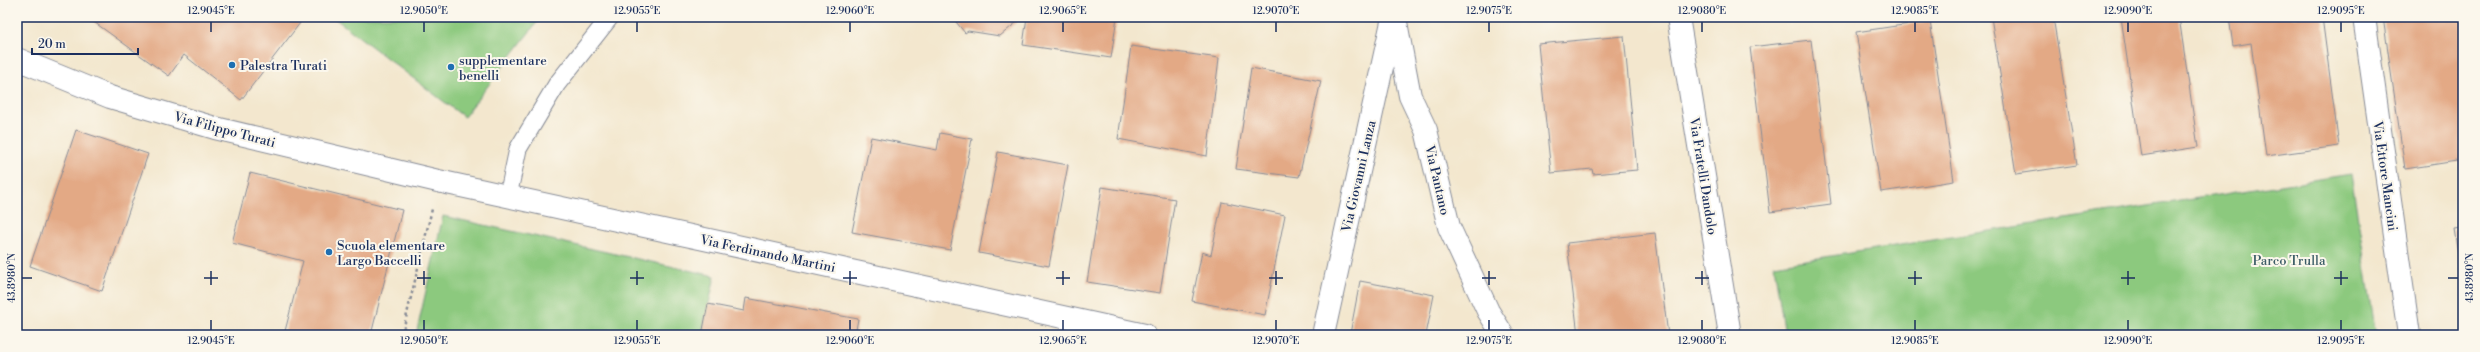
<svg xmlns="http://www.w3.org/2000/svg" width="2480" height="352" viewBox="0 0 2480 352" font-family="'Libre Bodoni',serif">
<rect width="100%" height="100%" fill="#fbf7ec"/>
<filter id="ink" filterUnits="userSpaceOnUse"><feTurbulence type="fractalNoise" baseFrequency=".025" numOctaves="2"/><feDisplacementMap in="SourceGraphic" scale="8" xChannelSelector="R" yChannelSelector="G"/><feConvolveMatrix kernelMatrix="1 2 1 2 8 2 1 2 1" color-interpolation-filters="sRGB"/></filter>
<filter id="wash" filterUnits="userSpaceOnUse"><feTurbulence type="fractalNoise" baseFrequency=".012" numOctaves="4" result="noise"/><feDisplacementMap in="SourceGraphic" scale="16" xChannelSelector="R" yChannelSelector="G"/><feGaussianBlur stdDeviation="0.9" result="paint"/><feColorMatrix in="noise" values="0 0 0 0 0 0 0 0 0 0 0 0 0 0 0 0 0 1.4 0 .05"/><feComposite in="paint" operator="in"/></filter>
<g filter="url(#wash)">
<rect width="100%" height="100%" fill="#f3e7ce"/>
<g fill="#8cc97e" stroke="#547c6e">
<path d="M333 17H541L464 117Z"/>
<path d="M2351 174 2376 335H1785L1774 265Z"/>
<path d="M443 216 715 276 702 335H416Z"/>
</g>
<g id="blocks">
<g fill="#e3a985">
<path d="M87 17H293L300 23 241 100 184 55 169 76Z"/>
<path d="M952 17H1023L1000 36 968 31 965 33Z"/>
<path d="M1027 17H1117L1111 58 1023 45Z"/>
<path d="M1991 17H2053L2077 165 2016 174Z"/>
<path d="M2121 17H2179L2198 147 2141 156Z"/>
<path d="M2229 17H2322L2339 146 2266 156 2251 43 2233 46Z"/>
<path d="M2383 17H2463V160L2405 169Z"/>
<path d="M1930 21 1954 181 1881 192 1856 32Z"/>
<path d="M1624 36 1637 170 1593 174 1592 169 1551 173 1538 44Z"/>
<path d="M1811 40 1831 204 1770 212 1750 47Z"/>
<path d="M1131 46 1219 58 1207 156 1118 139Z"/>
<path d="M1251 68 1321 81 1299 177 1236 169Z"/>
<path d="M76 130 148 154 102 291 30 266Z"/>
<path d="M940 133 972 139 950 250 852 232 871 137 937 150Z"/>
<path d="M998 152 1068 165 1049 266 979 253Z"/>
<path d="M250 173 402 210 371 335H284L303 261 232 243Z"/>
<path d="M1102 187 1175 199 1160 293 1087 282Z"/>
<path d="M1222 202 1285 215 1265 315 1192 301 1202 252 1211 255Z"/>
<path d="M2463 228V280H2462L2454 229Z"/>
<path d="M1655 233 1668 335H1578L1567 243Z"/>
<path d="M1360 281 1434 295 1426 335 1350 334Z"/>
<path d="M746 298 858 319 855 335H702L708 304 744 311Z"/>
</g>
</g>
</g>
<g filter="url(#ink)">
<use href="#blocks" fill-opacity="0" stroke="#878b96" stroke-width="1"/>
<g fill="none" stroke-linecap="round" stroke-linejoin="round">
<defs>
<path id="lane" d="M508 196 518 149 557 84 610 17"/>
<g id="street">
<path d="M1395 17 1410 96 1426 130 1449 227 1488 311 1503 335"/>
<path d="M1678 17 1730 335"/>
<path d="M2364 17 2409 335"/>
<path d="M17 59 110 97 215 128 438 181 1145 335"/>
<path d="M1323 335 1392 22"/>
</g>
</defs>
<use href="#lane" stroke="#878b96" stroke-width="19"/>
<use href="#street" stroke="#878b96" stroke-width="24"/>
<path stroke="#878b96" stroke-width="2.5" stroke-dasharray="3 3" stroke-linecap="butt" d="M402 335 432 209"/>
<use href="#lane" stroke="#fff" stroke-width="17"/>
<use href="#street" stroke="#fff" stroke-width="22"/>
</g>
</g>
<path fill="none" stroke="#1b2f5e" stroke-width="1.5" d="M211 22V32M424 22V32M637 22V32M850 22V32M1063 22V32M1276 22V32M1489 22V32M1702 22V32M1915 22V32M2128 22V32M2341 22V32M211 271V285M424 271V285M637 271V285M850 271V285M1063 271V285M1276 271V285M1489 271V285M1702 271V285M1915 271V285M2128 271V285M2341 271V285M22 278H32M204 278H218M417 278H431M630 278H644M843 278H857M1056 278H1070M1269 278H1283M1482 278H1496M1695 278H1709M1908 278H1922M2121 278H2135M2334 278H2348M2448 278H2458M211 320V330M424 320V330M637 320V330M850 320V330M1063 320V330M1276 320V330M1489 320V330M1702 320V330M1915 320V330M2128 320V330M2341 320V330"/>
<g fill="#1f6fb2" stroke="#fbf7ec" stroke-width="1.5">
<circle cx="232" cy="65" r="4"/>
<circle cx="451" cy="67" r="4"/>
<circle cx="329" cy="252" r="4"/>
</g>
<g text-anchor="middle" stroke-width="4" stroke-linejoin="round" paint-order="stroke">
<g font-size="13" fill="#1b2f5e" stroke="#fbf7ec" text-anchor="start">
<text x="459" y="65">supplementare<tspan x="459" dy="15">benelli</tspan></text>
<text x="240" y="70">Palestra Turati</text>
<text x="337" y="250">Scuola elementare<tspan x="337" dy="15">Largo Baccelli</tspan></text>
</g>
<g font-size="13" fill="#1b2f5e" stroke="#fbf7ec">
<text transform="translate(225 129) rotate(15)" y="5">Via Filippo Turati</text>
<text transform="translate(1358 176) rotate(-77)" y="5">Via Giovanni Lanza</text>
<text transform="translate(1704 176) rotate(81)" y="5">Via Fratelli Dandolo</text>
<text transform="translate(2386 176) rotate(82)" y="5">Via Ettore Mancini</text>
<text transform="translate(1438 180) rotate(77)" y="5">Via Pantano</text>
<text transform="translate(768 253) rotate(12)" y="5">Via Ferdinando Martini</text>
</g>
<g font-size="13" fill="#3d5d68" stroke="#fbf7ec">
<text x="2289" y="265">Parco Trulla</text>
</g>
</g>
<rect width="2480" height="352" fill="none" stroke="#fbf7ec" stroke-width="44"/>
<path d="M32 48v6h106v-6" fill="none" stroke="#1b2f5e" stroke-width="2"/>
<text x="38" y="48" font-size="12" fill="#1b2f5e" stroke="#fbf7ec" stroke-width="3" paint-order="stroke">20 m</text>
<rect x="22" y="22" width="2436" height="308" fill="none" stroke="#1b2f5e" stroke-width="1.5"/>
<g font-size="10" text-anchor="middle" fill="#1b2f5e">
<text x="211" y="14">12.9045°E</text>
<text x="424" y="14">12.9050°E</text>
<text x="637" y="14">12.9055°E</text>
<text x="850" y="14">12.9060°E</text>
<text x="1063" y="14">12.9065°E</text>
<text x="1276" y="14">12.9070°E</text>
<text x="1489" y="14">12.9075°E</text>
<text x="1702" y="14">12.9080°E</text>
<text x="1915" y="14">12.9085°E</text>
<text x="2128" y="14">12.9090°E</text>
<text x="2341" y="14">12.9095°E</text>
<text transform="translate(11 278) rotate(-90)" y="4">43.8980°N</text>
<text transform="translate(2469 278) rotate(-90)" y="4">43.8980°N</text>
<text x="211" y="344">12.9045°E</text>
<text x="424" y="344">12.9050°E</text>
<text x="637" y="344">12.9055°E</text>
<text x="850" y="344">12.9060°E</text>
<text x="1063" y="344">12.9065°E</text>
<text x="1276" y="344">12.9070°E</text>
<text x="1489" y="344">12.9075°E</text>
<text x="1702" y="344">12.9080°E</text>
<text x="1915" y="344">12.9085°E</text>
<text x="2128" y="344">12.9090°E</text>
<text x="2341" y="344">12.9095°E</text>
</g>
</svg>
